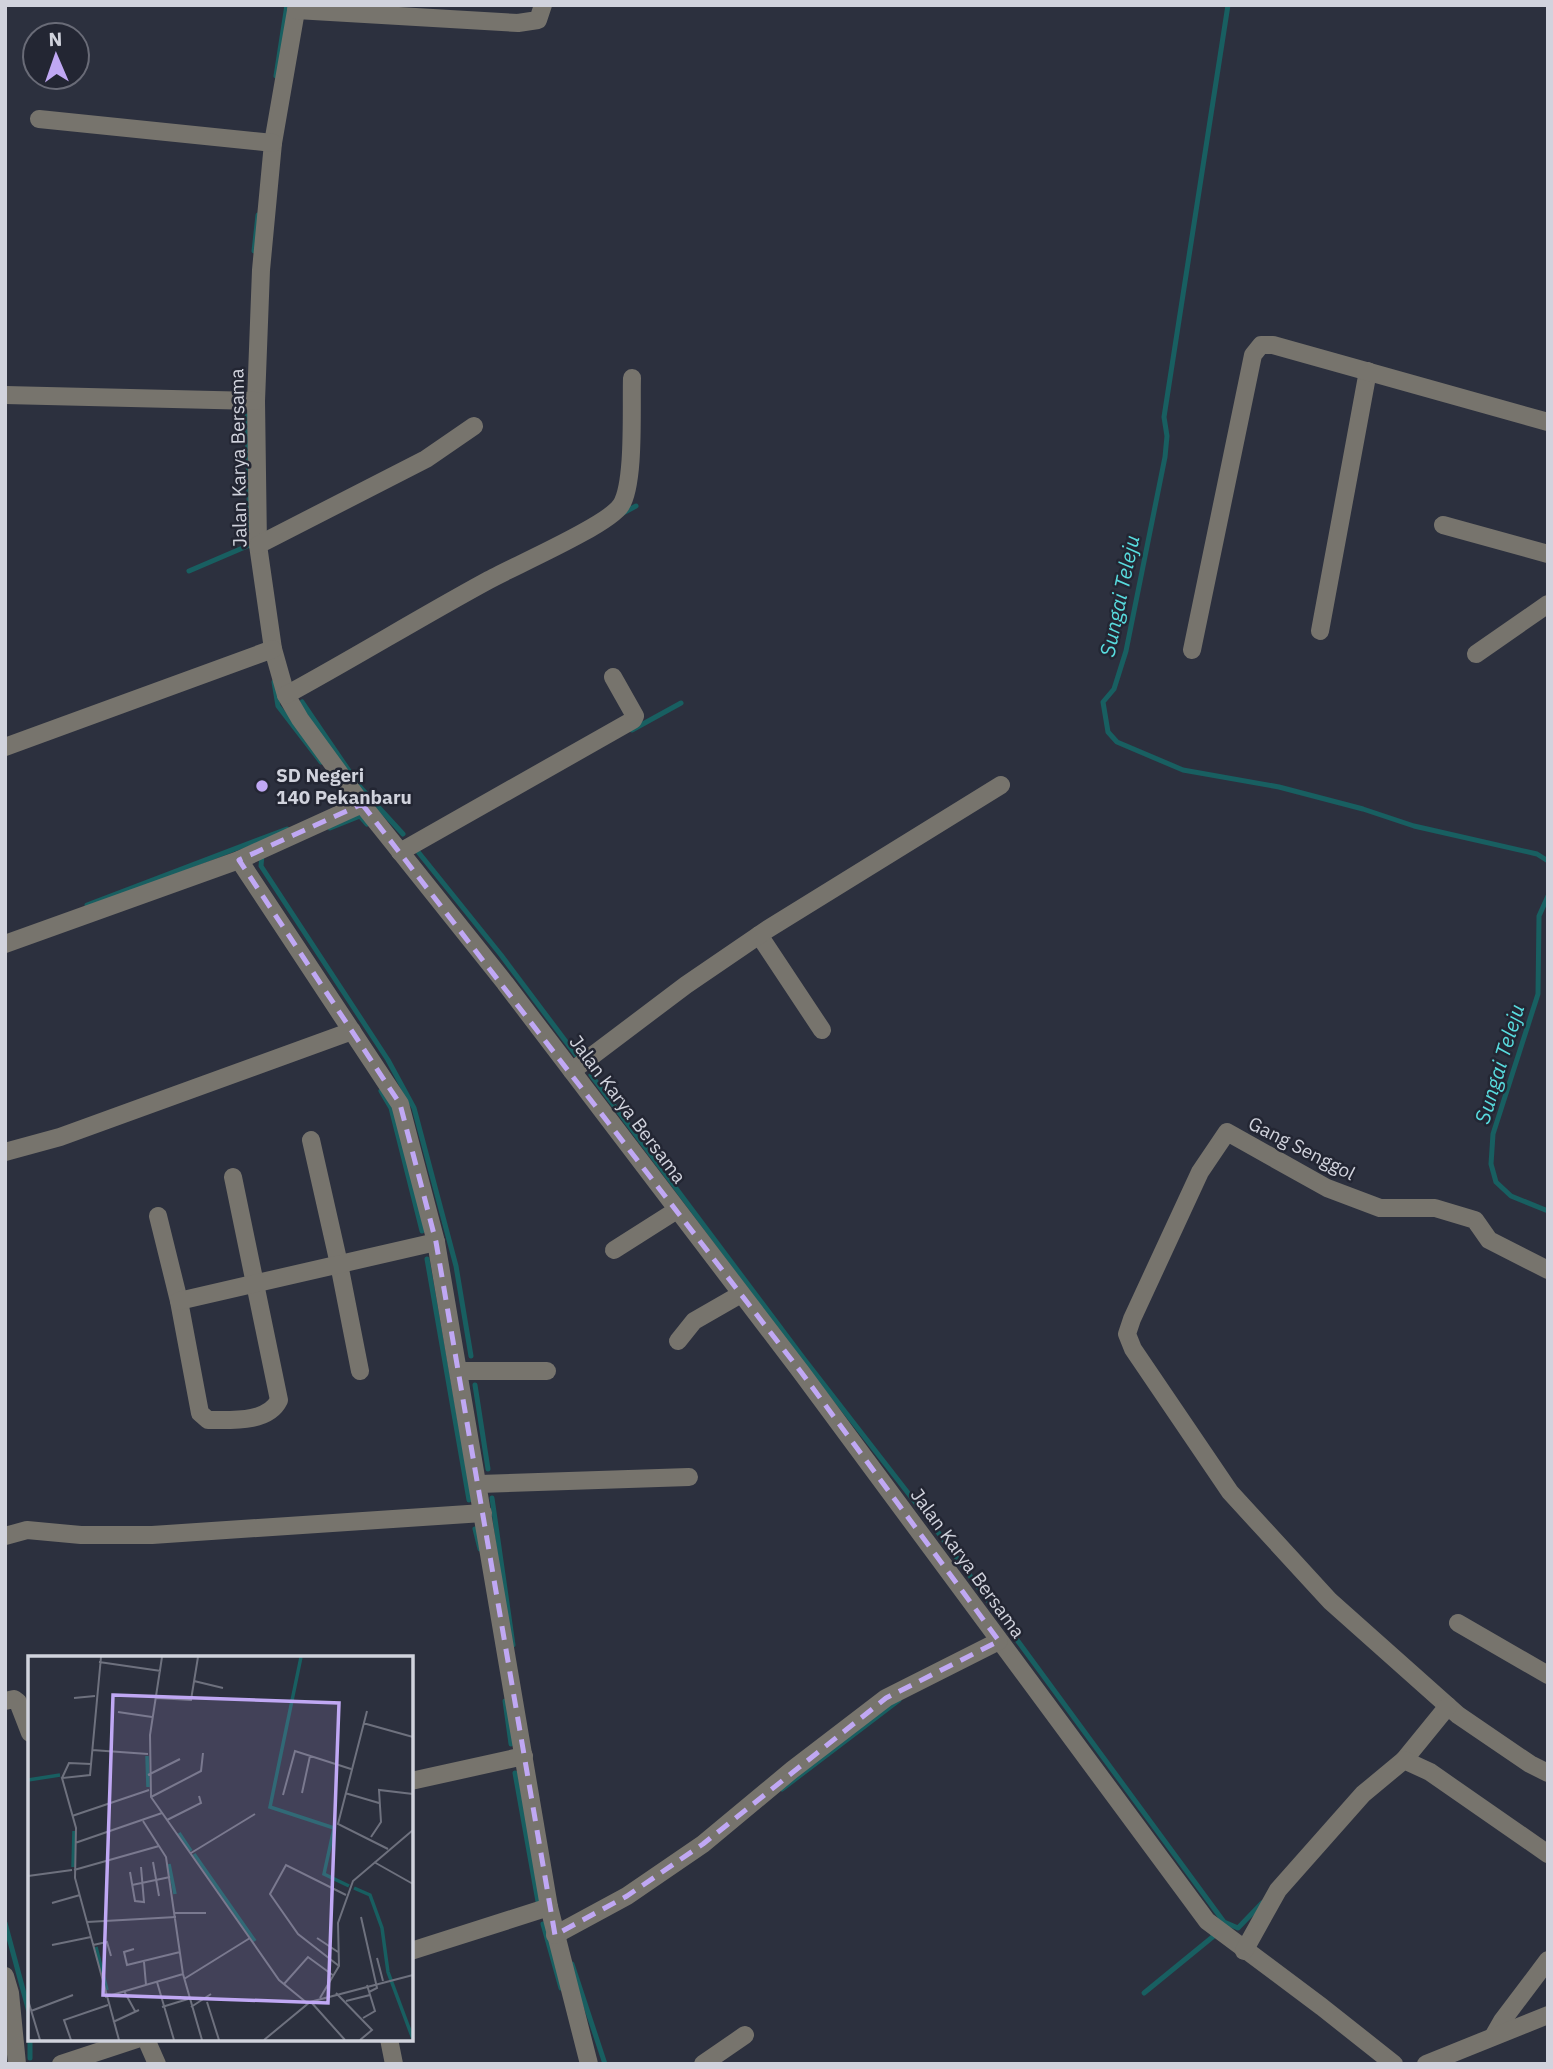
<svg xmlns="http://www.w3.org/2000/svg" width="1553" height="2069" viewBox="0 0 1553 2069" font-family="'IBM Plex Sans',sans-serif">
<rect width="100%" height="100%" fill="#2c303e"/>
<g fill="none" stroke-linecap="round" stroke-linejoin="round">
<g stroke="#185f61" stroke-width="5">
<path d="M1228 5 1164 417 1167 436 1165 457 1126 651 1114 689 1103 702 1108 732 1117 742 1183 770 1279 787 1363 809 1414 826 1537 854 1548 861"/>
<path d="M276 76 287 5"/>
<path d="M254 251 258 215"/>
<path d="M247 416 250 529"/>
<path d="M623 513 636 506"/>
<path d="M189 571 252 544"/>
<path d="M274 682 278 706 321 762"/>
<path d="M302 702 360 787 403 834"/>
<path d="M632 730 681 703"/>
<path d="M330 828 360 816 367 824"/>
<path d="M415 848 501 955 576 1055"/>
<path d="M262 854 261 866 388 1060 414 1108 456 1266 471 1356"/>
<path d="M1548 896 1539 916 1538 994 1493 1134 1491 1164 1496 1182 1511 1196 1548 1211"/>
<path d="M87 905 287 829"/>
<path d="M591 1075 804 1359 929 1520 1224 1922 1238 1928 1262 1903"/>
<path d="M381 1091 391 1108 422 1231"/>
<path d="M427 1259 469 1500"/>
<path d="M475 1385 488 1469"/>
<path d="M492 1498 513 1645"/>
<path d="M475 1529 480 1549"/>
<path d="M505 1701 511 1744"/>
<path d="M515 1773 539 1907"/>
<path d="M782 1789 899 1700"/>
<path d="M5 1923 29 2012 30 2034"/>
<path d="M543 1924 561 1988"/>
<path d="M572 1964 605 2064"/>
<path d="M1144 1993 1215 1935 1212 1933"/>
<path d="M30 2039V2058"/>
</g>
<g stroke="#77746d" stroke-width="18">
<path d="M297 5 273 143 261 270 256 401 258 545 273 649 286 695 300 719 362 804 505 983 801 1372 1207 1921 1322 2007 1394 2064"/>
<path d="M296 10 518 23 538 20 543 5"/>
<path d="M39 119 273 143"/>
<path d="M5 395 256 401"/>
<path d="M1443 525 1548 554"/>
<path d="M258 545 426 459 474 426"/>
<path d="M1320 631 1368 371"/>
<path d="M1192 650 1253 355 1261 345H1273L1548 422"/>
<path d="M1476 654 1548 604"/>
<path d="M286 695C354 658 419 618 487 581 512 567 609 525 621 505 635 483 631 407 632 378"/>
<path d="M5 747 273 649"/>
<path d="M400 852 633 720 635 716 613 677"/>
<path d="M239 860 400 1104 436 1242 549 1907 589 2064"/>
<path d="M759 935 822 1030"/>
<path d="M5 944 239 860 362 804"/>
<path d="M572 1071 686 985 768 929 1001 785"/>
<path d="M311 1140 339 1264 360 1371"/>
<path d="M5 1152 60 1137 352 1031"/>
<path d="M158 1216 179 1301 200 1413 208 1420C231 1420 268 1423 279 1400L233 1177"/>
<path d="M614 1250 677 1210"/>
<path d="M1548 1270 1489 1240 1475 1220 1435 1208H1380L1327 1188 1227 1132 1200 1172 1132 1319 1127 1334 1133 1349 1230 1492 1330 1601 1458 1715 1530 1764 1548 1773"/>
<path d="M179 1301 436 1242"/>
<path d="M678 1341 694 1321 741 1294"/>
<path d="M459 1371H547"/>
<path d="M479 1484 689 1477"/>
<path d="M5 1536 27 1530 81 1535H152L483 1513"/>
<path d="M1458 1623 1548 1675"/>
<path d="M5 1701 14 1699 18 1702 30 1733"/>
<path d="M1404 1760 1448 1706"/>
<path d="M411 1781 524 1756"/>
<path d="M555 1935 627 1896 703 1844 792 1770 886 1698 999 1641"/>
<path d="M411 1951 549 1907"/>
<path d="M1244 1951 1278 1890 1363 1794 1404 1760 1430 1772 1548 1854"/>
<path d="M5 1976 10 1993 17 2064"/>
<path d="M1494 2035 1502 2021 1548 1960"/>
<path d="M146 2039 157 2064"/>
<path d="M389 2039 394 2064"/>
<path d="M61 2064 137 2039"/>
<path d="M703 2064 745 2035"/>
<path d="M1426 2064 1548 2015"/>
</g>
</g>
<path fill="none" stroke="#c0a8f4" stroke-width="5" stroke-dasharray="14 9" stroke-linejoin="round" d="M362 804 801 1372 999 1641 886 1698 703 1844 627 1896 555 1935 436 1242 400 1104 239 860Z"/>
<circle fill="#c0a8f4" stroke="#232633" stroke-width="2.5" cx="262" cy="786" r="7"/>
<g text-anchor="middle" stroke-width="5" stroke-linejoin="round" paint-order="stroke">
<g font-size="19" fill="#d1d3dd" stroke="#232633">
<text transform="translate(238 458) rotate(-91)" y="7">Jalan Karya Bersama</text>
<text transform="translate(628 1109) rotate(53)" y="7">Jalan Karya Bersama</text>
<text transform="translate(1302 1148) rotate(27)" y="7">Gang Senggol</text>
<text transform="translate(968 1563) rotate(54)" y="7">Jalan Karya Bersama</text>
</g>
<g font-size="19" font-weight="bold" fill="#d1d3dd" stroke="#232633" text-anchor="start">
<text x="276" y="782">SD Negeri<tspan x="276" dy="22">140 Pekanbaru</tspan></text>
</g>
<g font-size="21" font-style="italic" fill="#58dbde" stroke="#232633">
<text transform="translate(1120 596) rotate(-78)" y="7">Sungai Teleju</text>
<text transform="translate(1500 1064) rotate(-73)" y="7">Sungai Teleju</text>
</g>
</g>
<g transform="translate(28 1656)">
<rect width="385" height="385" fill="#2c303e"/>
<path fill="none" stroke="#185f61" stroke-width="3.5" d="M273 1 242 151 306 172 296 218 321 230M119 100 120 131M0 124 32 119M151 177 163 195M166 198 227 285M141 208 147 238M45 211 46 175M326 232 342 239 354 272 360 316 385 383M68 291 79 334"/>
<path fill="none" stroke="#6e717e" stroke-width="2" d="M73 1 62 119 34 122 48 172 47 222 91 384M134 1 122 79 123 141 251 324 279 347M71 6 133 15M166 25 195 32M46 42 67 40M128 42 163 44 170 1M339 55 310 168 360 193M90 56 124 61M335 67 385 81M64 94 120 98M120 119 152 103M34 122 41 107 63 108M274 137 282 100M317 137 351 147M255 139 267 95 323 113M123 141 173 115 175 97M44 160 121 134M139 164 173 147 171 140M115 165 138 201 155 318 174 384M343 181 353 166 351 134 385 138M47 187 134 157M163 197 227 158M125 206 131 240M346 206 385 228M46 214 131 190M102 216 107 245 116 246 113 211M0 220 44 214M104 229 142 221M24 247 52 239M147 257H178M333 261 349 332 341 336M59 266 148 261M289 282 310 296M24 289 63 281M65 289 79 286 83 300M106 293 96 296 99 309 152 296M349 302 355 325M116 306 118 329M311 310 270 278 242 238 258 209 318 239M156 323 222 282M129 326 146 384M256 328 280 301 306 320M96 335 107 355M308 337 344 374 332 384M77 341 155 318M292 342 311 310 310 267 325 225 385 174M0 344 12 384M318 345 342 339M179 346 191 384M283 346 317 384M134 351 160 343M163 351 183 338M3 355 45 339M335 362 347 355 339 329M85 366 111 354M43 384 36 364 80 349M236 384 282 346 385 319"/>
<path fill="#c0a8f4" fill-opacity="0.15" stroke="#c0a8f4" stroke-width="3.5" d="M85 39 311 47 300 347 75 339Z"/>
<rect width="385" height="385" fill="none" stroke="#d1d3dd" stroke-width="3.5"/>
</g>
<rect width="1553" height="2069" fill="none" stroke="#d1d3dd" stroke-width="14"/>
<g transform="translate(56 56) rotate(358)"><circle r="33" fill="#232633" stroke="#696b77" stroke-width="2"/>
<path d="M0-5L12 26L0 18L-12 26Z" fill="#c0a8f4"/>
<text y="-10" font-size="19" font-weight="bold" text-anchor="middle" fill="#d1d3dd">N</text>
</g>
</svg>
